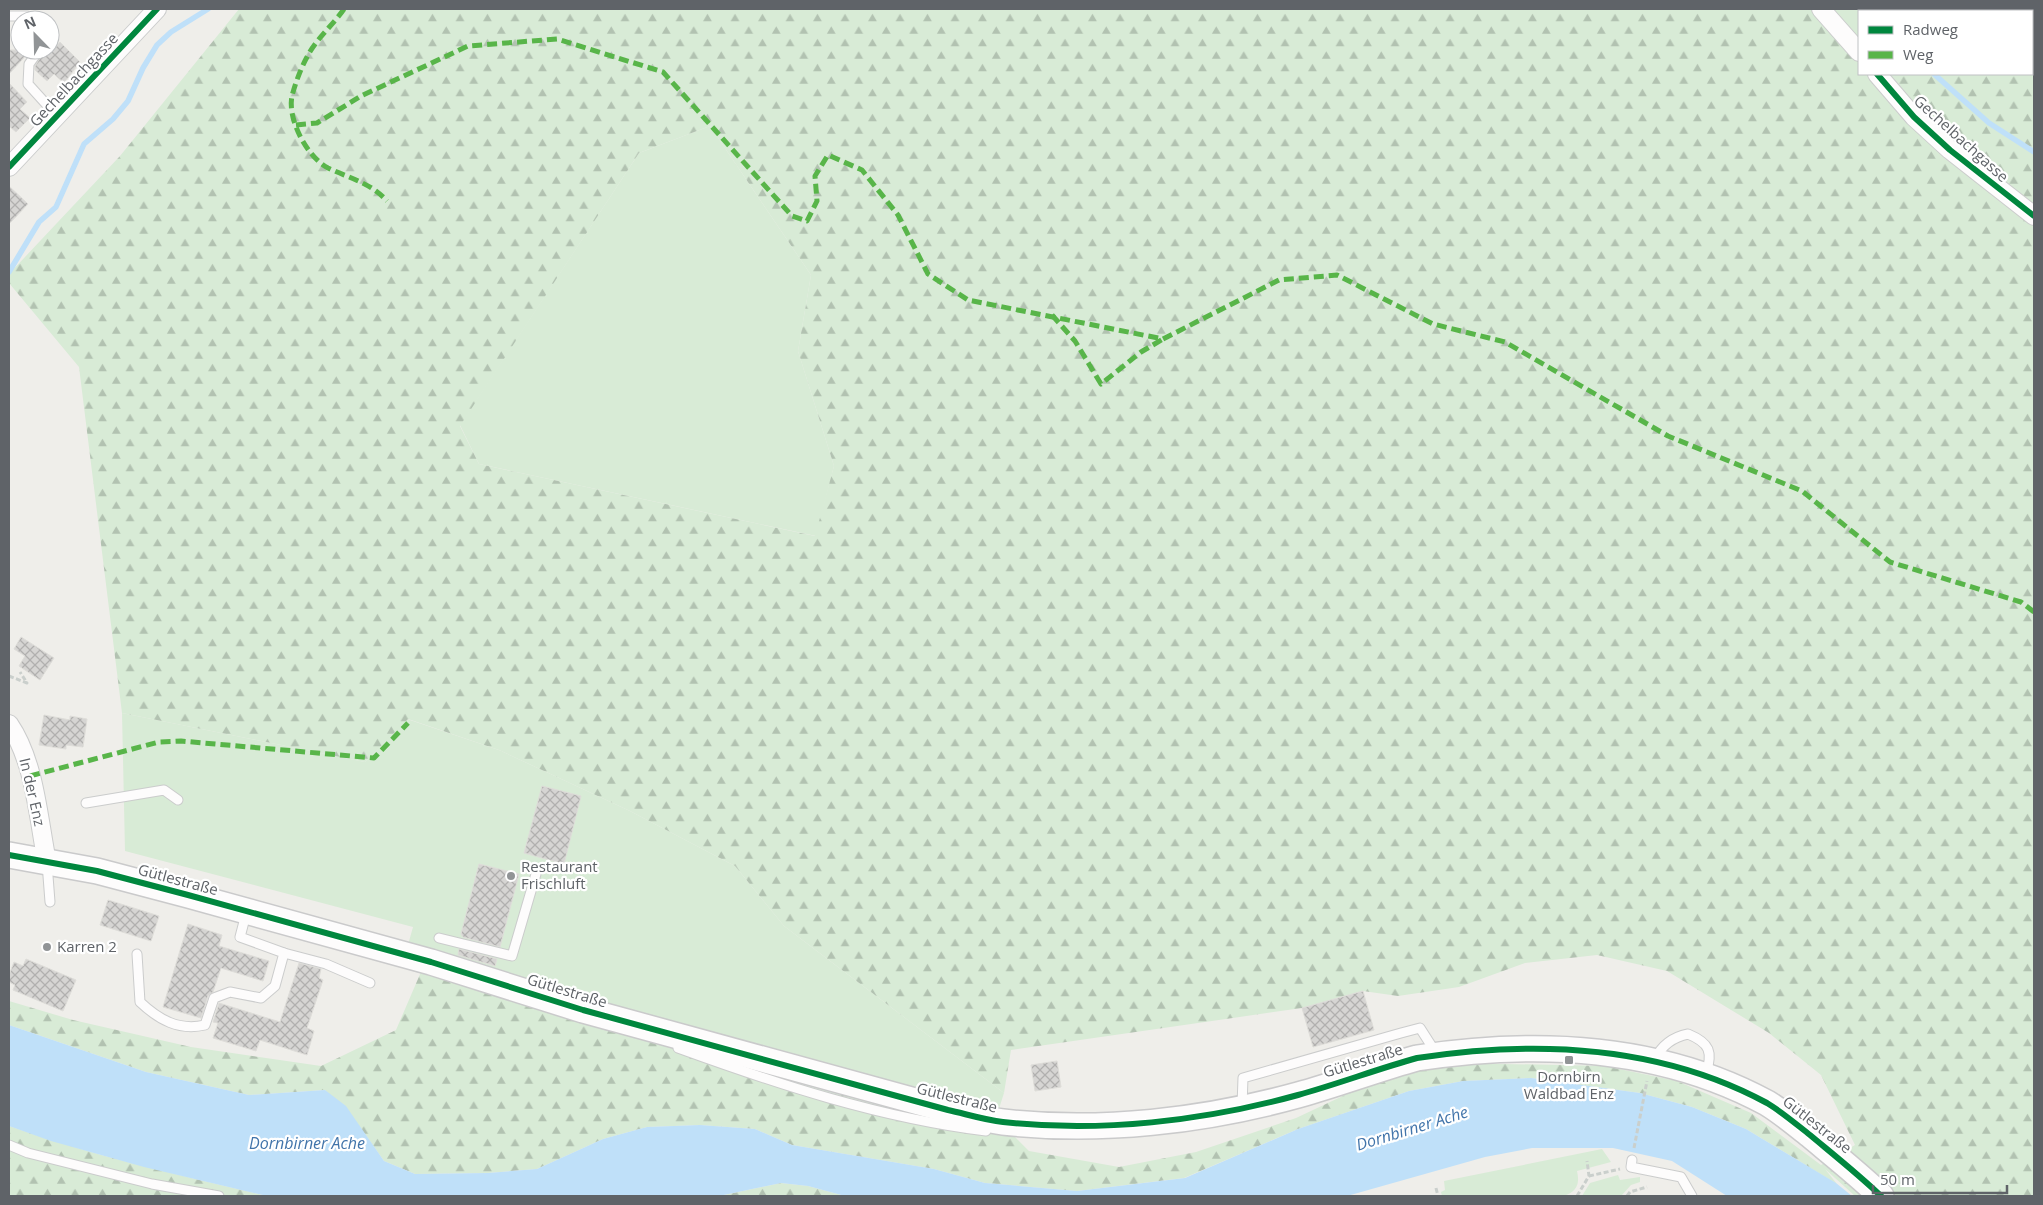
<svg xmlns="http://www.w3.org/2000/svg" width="2043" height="1205" viewBox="0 0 2043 1205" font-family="'Open Sans',sans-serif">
<defs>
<pattern id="forest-firs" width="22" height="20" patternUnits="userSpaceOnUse" patternTransform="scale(1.25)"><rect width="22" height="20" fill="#d8ebd6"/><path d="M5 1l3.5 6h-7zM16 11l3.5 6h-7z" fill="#b2c2b1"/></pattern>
<pattern id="building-cross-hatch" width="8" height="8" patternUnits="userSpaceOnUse" patternTransform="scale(1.25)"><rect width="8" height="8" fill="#d6d5d3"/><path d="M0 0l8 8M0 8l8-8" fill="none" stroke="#b1b0af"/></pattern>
</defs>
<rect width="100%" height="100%" fill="#efeeea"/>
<g fill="#d8ebd6">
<path d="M710 126 811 275 798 351 834 466 816 536 479 464 460 425 639 153Z"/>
<path d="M122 713 365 762 407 719 499 750 630 811 735 866 784 926 1004 1093 996 1118 406 952 413 927 125 851Z"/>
<path d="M1602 1149 1611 1162 1577 1171C1580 1184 1577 1191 1564 1196H1442L1441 1192 1445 1190 1444 1181Z"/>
<path d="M1618 1175 1620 1180 1640 1177V1182L1631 1185 1621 1196H1582L1590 1183Z"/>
</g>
<g fill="url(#forest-firs)" fill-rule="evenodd">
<path d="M239 9H2034V1196H1855L1825 1169 1837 1184 1746 1129 1692 1107 1640 1093 1531 1078 1463 1081 1409 1091 1298 1129 1184 1178 1077 1191 985 1183 934 1169 792 1145 755 1129 700 1125 647 1127 603 1139 537 1169 488 1173 415 1174 384 1161 365 1134 325 1090 249 1095 146 1072 9 1025V1001L73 1020 191 1047 321 1066 396 1030 427 958 996 1118 1029 1151 1119 1167 1196 1152 1296 1118 1379 1079 1459 1063 1605 1066 1677 1081 1751 1113 1821 1165 1855 1145 1821 1075 1769 1033 1667 971 1597 955 1525 963 1459 987 1398 996 1363 991 1302 1008 1011 1050 1004 1093 784 926 735 866 630 811 499 750 408 719 365 762 122 713 79 367 9 283V274L120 156ZM1859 11H2032V74H1859ZM710 126 811 275 798 351 834 466 815 536 479 464 460 426 639 153Z"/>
<path d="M9 1126C93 1156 180 1175 267 1196H9Z"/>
<path d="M781 1183 808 1186 845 1196H719Z"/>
</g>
<path fill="#bfe0f9" d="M9 1025 146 1072 249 1095 325 1090 346 1106 384 1161 415 1174 488 1173 537 1169 603 1139 647 1127 700 1125 755 1129 792 1145 934 1169 985 1183 1077 1191 1185 1178 1298 1129 1409 1091 1463 1081 1531 1078 1640 1093 1692 1107 1746 1129 1836 1183 1852 1196H1727L1672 1161 1613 1148H1532L1485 1157 1347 1196H845L808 1186 781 1183 719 1196H267L144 1167 51 1141 9 1126Z"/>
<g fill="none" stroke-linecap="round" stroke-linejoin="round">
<g stroke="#bfe0f9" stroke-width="5.5">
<path d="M1861 9 1864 11"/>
<path d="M1934 74 1989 123 2034 152"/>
<path d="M9 272 39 222 56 207 84 144 113 119 128 101 143 68 157 45 171 32 208 9"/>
</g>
</g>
<g fill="url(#building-cross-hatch)" stroke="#deddd9">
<path d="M60 42 80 62 64 83 54 74 47 81 35 70V66L45 50H53Z"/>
<path d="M9 50H31L9 74Z"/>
<path d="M9 83 27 102 20 109 30 118 16 132 9 126Z"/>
<path d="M9 186 28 204 9 224Z"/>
<path d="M21 637 54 658 40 680 19 666 25 656 14 649Z"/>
<path d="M44 715 70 720V716L87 719 83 747 66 745V749L39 745Z"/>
<path d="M542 786 581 796 564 864 524 853Z"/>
<path d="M479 864 519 874 500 947 463 937 461 934Z"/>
<path d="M108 900 159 916 151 941 100 925Z"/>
<path d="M188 924 222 935 219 946 269 961 263 981 221 968 213 992 208 996 201 1018 163 1007Z"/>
<path d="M459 949 497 959 495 966 458 955Z"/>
<path d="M26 959 76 980 63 1011 13 990 15 985 9 982V975L14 962 23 966Z"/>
<path d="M299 963 321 969 319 978 323 980 307 1028 314 1031 307 1055 260 1040 256 1051 213 1038 218 1023 213 1022 219 1003 280 1022Z"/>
<path d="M1363 991 1374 1030 1313 1047 1302 1008Z"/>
<path d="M1057 1061 1061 1087 1035 1091 1031 1065Z"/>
</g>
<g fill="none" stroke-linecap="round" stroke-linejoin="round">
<defs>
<g id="lane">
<path d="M9 16H27L32 20"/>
<path d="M39 50 29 64 28 84 57 116"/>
<path d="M86 803 164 790 178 800"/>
<path d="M47 863 50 902"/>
<path d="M439 938 512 956 536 874"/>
<path d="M284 953 326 964 370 983"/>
<path d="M137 954 140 1002C159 1020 179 1031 205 1025L214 998 230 992 261 998 275 986 284 953 240 937 246 914"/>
<path d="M678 1048C777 1084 880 1118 986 1131"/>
<path d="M1655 1059C1662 1045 1673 1037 1688 1034 1710 1043 1713 1052 1706 1074"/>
<path d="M1242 1106 1243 1078 1401 1033 1420 1028 1436 1053"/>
<path d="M9 1145 28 1153 152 1184 219 1196"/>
<path d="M1632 1160 1631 1167 1681 1177 1692 1196"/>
</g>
<g id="street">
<path d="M1821 9 1859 52"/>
<path d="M1877 74 1914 117 1950 150 2034 216"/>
<path d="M9 167 157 9"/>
<path d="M9 724C35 762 38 817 47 862"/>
</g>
<path id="secondary" d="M9 855 97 871 188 895 431 962 583 1010 948 1110C966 1114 985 1120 1003 1122 1100 1133 1204 1121 1298 1095 1338 1084 1377 1069 1417 1058 1535 1040 1660 1045 1767 1103 1782 1112 1796 1124 1810 1135 1834 1155 1858 1174 1881 1196"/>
</defs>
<use href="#lane" stroke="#cbcccc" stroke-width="11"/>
<use href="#street" stroke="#cbcccc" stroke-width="20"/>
<use href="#secondary" stroke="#cacacb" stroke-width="28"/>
<g stroke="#cacfcc" stroke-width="3" stroke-dasharray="5 2.5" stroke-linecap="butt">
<path d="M9 676 27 683 20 672"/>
<path d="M1634 1148 1647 1081"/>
<path d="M1589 1176 1620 1169"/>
<path d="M1436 1188 1438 1196"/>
<path d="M1577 1196 1589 1176 1587 1161"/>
<path d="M1627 1196 1630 1192 1647 1187"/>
</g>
<use href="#lane" stroke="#fdfcfc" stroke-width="9"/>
<use href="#street" stroke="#fdfcfc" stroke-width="18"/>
<use href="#secondary" stroke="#fdfcfc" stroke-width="25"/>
<g stroke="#58b549" stroke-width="5" stroke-dasharray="10 5" stroke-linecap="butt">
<path d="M344 9C333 25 316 39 307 57 301 68 295 84 292 96 287 119 307 157 328 168 349 178 371 183 387 201"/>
<path d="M296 125 317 123 361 96 468 46 557 39 663 72 792 216 807 221 817 201 815 176 828 155 862 170 898 215 928 274 968 300 1163 339 1279 280 1337 275 1433 324 1505 342 1668 436 1802 491 1890 562 2021 602 2034 612"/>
<path d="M1052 315 1075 341 1101 384 1141 352 1163 339"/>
<path d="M30 776 159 742 181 741 374 758 408 723"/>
</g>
<defs>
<g id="cycleway">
<path d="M1877 74 1914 117 1950 150 2034 216"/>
<path d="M9 167 157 9"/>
<path d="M9 855 97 871 188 895 431 962 583 1010 948 1110C966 1114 985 1120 1003 1122 1100 1133 1204 1121 1298 1095 1338 1084 1377 1069 1417 1058 1535 1040 1660 1045 1767 1103 1782 1112 1796 1124 1810 1135 1834 1155 1858 1174 1881 1196"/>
</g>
</defs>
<use href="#cycleway" stroke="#fff" stroke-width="9"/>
<use href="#cycleway" stroke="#00873e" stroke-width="6"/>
</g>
<g fill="#919496" stroke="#fff" stroke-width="2">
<circle cx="511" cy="876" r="5"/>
<circle cx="47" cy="947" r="5"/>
<rect x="1564" y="1055" width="10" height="10" rx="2.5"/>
</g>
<g text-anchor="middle" stroke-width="4.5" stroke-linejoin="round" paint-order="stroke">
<g font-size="15" fill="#5f6368" stroke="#fff">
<text transform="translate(74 80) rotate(-47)" y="5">Gechelbachgasse</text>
<text transform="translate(1961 139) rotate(42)" y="5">Gechelbachgasse</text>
<text transform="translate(32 792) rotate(77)" y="5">In der Enz</text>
<text transform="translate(178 880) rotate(15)" y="5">Gütlestraße</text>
<text transform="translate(567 991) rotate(17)" y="5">Gütlestraße</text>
<text transform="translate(1363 1061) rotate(-17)" y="5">Gütlestraße</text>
<text transform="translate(957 1098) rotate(14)" y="5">Gütlestraße</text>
<text transform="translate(1817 1125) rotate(38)" y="5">Gütlestraße</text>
</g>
<g font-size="15" fill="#5f6368" stroke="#fff" text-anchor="start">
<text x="521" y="872">Restaurant<tspan x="521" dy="17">Frischluft</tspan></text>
<text x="57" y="952">Karren 2</text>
<text x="1569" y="1082" text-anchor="middle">Dornbirn<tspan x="1569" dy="17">Waldbad Enz</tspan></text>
</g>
<g font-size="16" font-style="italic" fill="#4174aa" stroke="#fff">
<text transform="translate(1412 1128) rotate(-17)" y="6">Dornbirner Ache</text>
<text x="307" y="1149">Dornbirner Ache</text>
</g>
</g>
<rect width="2043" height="1205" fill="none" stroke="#5f6368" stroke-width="20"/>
<rect x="1858" y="10" width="175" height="65" fill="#ffffff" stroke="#bfc1c3"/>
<rect x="1868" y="26" width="25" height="8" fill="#00873e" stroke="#bfc1c3"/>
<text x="1903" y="35" font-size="15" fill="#5f6368">Radweg</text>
<rect x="1868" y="51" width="25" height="8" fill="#58b549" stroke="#bfc1c3"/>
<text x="1903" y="60" font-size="15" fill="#5f6368">Weg</text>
<g transform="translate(35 35) rotate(337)"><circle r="24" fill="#ffffff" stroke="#bfc1c3"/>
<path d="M0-4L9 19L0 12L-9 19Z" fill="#919496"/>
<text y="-8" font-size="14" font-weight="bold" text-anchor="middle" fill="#5f6368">N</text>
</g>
<path d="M1873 1185v8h134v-8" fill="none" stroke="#5f6368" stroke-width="2.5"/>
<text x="1880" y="1185" font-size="15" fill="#5f6368" stroke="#ffffff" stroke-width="4" paint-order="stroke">50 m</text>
</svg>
